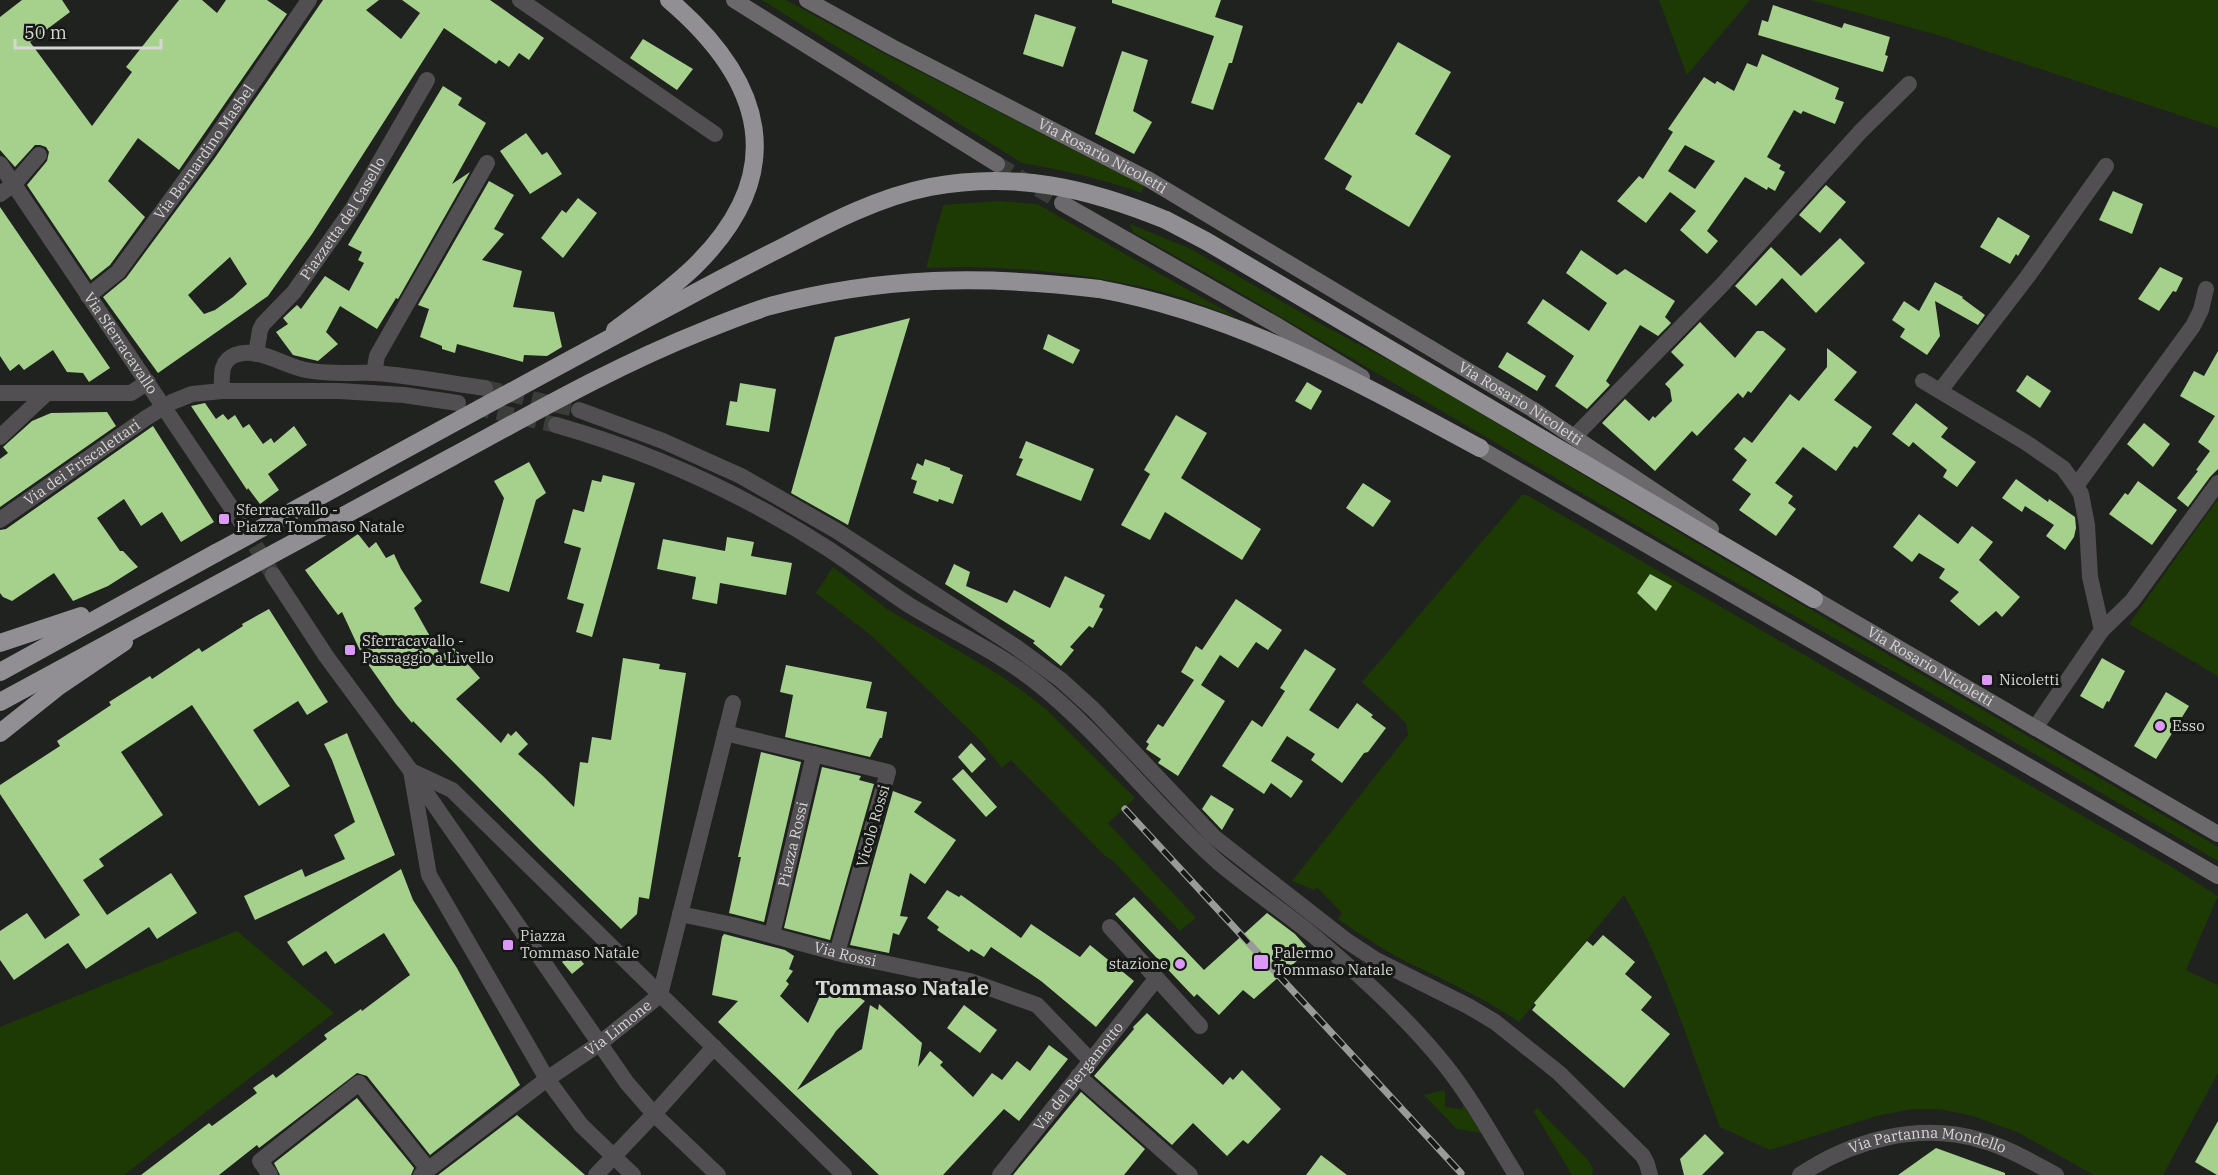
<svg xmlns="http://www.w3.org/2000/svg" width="2218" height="1175" viewBox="0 0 2218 1175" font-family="'IBM Plex Serif',serif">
<rect width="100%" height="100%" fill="#1f221e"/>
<g fill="#1d3a04">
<path d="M762 0H786L887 55 1144 186 1142 193C1103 179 1064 170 1022 163Z"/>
<path d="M1659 0H1750L1687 75Z"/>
<path d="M1811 0H2218V128L1941 36Z"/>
<path d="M998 201 1037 204 1238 318C1211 308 1183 297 1155 290 1080 272 1003 265 926 268L943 205Z"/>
<path d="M1130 224 1189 248 1328 328 1413 373 1700 545 2218 847V861L1891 670 1692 558 1225 284 1133 232Z"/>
<path d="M1522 495H1527L2175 869 2218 896 2186 970 2218 985V1073L2163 1175H2094L2019 1133 1973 1116 1939 1109H1912L1876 1116 1770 1150 1720 1127C1690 1049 1666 967 1624 895L1519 1022C1482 996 1441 979 1401 959 1379 947 1358 933 1338 919L1342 913 1317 887 1314 890 1292 881 1408 735 1406 723 1362 682Z"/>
<path d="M2218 499V676L2129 624Z"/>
<path d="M833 567 887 609 993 671 1020 689 1046 709 1135 798 1108 823 1196 918 1180 931 1112 860 1104 855 1011 760 1002 768 980 740 873 637 816 593Z"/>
<path d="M237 931 334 1013 124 1175H0V1027Z"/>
<path d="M1444 1090 1445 1092V1107L1462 1109 1463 1105 1481 1133 1457 1129 1424 1095Z"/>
<path d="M1537 1108 1587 1159 1593 1168 1592 1175H1572L1534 1112Z"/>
</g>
<g fill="#a6d18c" fill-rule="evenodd">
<path d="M22 0H62L70 12 30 42 92 126 132 72 126 67 179 0H202L217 13 226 0H267L287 14 179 170 138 138 108 181 145 217 110 265 91 280 27 185 47 161 49 152 46 147 40 145H35L15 167 0 150V17Z"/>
<path d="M323 0H379L366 10 401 39 420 13 402 0H490L544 38 529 60 519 53 509 67 499 60 496 64 444 28 312 234 268 296 158 373 103 297 126 278 214 159ZM230 257 247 284 233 297 215 310 204 314 188 295Z"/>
<path d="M1112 0H1221L1215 17 1243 26 1232 63H1229L1213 110 1191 103 1214 36 1112 3Z"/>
<path d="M1773 5 1842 28 1844 23 1890 37 1885 55 1888 56 1883 72 1758 35 1762 20 1768 22Z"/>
<path d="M1035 14 1076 27 1063 67 1023 54Z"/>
<path d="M643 39 693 69 677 90 630 58Z"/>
<path d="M1398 42 1451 72 1415 134 1451 156 1409 227 1345 189 1352 176 1324 159 1358 102 1362 104Z"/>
<path d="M1122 51 1148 60 1133 111 1152 122 1134 154 1095 134Z"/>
<path d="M1762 54 1839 88 1835 99 1844 102 1835 124 1803 111 1801 114 1794 110 1767 157 1781 165 1779 169 1785 172 1775 191 1768 187 1767 190 1745 177 1707 231 1718 241 1707 254 1680 230 1696 211 1670 192 1646 223 1617 201 1639 176 1643 179 1673 132 1668 129 1704 77 1715 84 1717 81 1734 91 1747 63 1757 67ZM1685 145 1715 161 1695 189 1668 171Z"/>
<path d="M443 86 462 98 458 105 486 123 452 184 470 172 398 299 396 298 377 329 340 306 326 332 338 344 318 361 293 355 276 332 288 324 283 318 297 305 301 309 325 276 349 291 364 263 358 260 362 252 348 245Z"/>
<path d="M526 133 542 155 547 152 562 174 530 194 500 151Z"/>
<path d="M489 181 514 195 494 229 504 234 482 260 522 271 513 307 554 312 562 347 547 356 524 355 523 362 457 344 455 353 442 349V346L420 337 429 309 418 305Z"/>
<path d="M1826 185 1846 202 1820 233 1799 215Z"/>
<path d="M2113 191 2143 204 2132 234 2099 220Z"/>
<path d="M578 198 597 213 563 258 541 238 562 210 566 213Z"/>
<path d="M0 207 110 368 89 382 83 373 67 372 53 350 24 370 19 364 10 371 0 356Z"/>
<path d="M1998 217 2030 236 2018 256 2016 254 2010 264 1980 247Z"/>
<path d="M1840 238 1865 263 1816 313 1782 278 1756 306 1735 286 1771 247 1801 276Z"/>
<path d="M1581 250 1617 275 1625 269 1675 301 1665 317 1671 323 1658 336 1640 325 1606 381 1610 385 1587 409 1555 386 1574 356 1527 323 1543 299 1589 331 1607 303 1566 273Z"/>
<path d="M2160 267 2183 278 2176 292 2173 291 2159 311 2138 299Z"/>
<path d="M1935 282 1963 297 1962 298 1985 315 1978 325 1935 301 1940 336 1927 355 1900 337 1905 329 1892 320 1904 301 1919 311Z"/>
<path d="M910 318 848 525 791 493 835 337Z"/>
<path d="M1700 322 1735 358 1757 331H1763L1786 349 1751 393 1748 391 1743 398 1738 393 1697 436 1692 431 1655 471 1602 423 1625 399 1649 421 1653 416 1655 418 1672 401 1670 389 1665 384 1684 365 1671 352Z"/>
<path d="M1048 334 1080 350 1073 364 1043 349Z"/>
<path d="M1827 348 1857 372 1834 400 1872 427 1857 448 1854 446 1836 471 1803 447 1775 483 1793 496 1788 503 1796 509 1776 536 1739 510 1751 494 1732 480 1747 460 1734 449 1744 437 1752 443 1790 394 1799 401 1827 367Z"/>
<path d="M2218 351V469L2210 477 2188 507 2177 498 2198 471 2196 470 2210 451 2198 442 2215 416 2180 396 2194 371 2204 376Z"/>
<path d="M1507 352 1546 376 1537 391 1498 367Z"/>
<path d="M2027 375 2051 391 2040 408 2016 391Z"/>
<path d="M1307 382 1322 391 1311 410 1295 401Z"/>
<path d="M740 383 776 389 769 432 726 425 730 401 737 402Z"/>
<path d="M205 403 216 419 223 414 228 420 235 415 243 428 249 424 263 444 271 438 274 443 294 426 307 445 268 474 279 490 260 504 248 488 247 490 191 406Z"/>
<path d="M1916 403 1948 428 1941 437 1976 462 1957 487 1943 477 1947 470 1926 453 1913 442 1909 447 1892 434Z"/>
<path d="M107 412 116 426 0 507V459L8 453 3 447 32 421 51 413Z"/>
<path d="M1176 415 1207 433 1181 478 1261 529 1242 560 1165 512 1150 540 1121 525 1150 474 1144 470Z"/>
<path d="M2144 423 2170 444 2153 467 2127 444Z"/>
<path d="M153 426 214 522 181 542 162 512 141 526 124 499 97 518 120 551H123L138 567 108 586 73 601 54 573 12 601 3 597 0 593V530L6 529Z"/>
<path d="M1026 441 1094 469 1081 501 1016 475 1023 459 1019 458Z"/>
<path d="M925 459 950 468V470L963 475 953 504 939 499 938 502 913 493 917 481 911 479 917 463 923 466Z"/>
<path d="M529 462 546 493 536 500 509 592 480 583 504 498 494 481Z"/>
<path d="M603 475 635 483 592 637 576 632 584 604 567 599 581 548 564 543 573 509 584 512 592 480 601 482Z"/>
<path d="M2016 479 2048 502 2049 499 2075 517 2076 528 2074 537 2065 550 2046 536 2054 525 2025 506 2022 512 2002 498Z"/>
<path d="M2138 481 2177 510 2152 545 2109 514 2125 493 2128 495Z"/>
<path d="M1363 483 1391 501 1373 527 1346 508Z"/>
<path d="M1919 514 1958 544 1972 526 1993 542 1979 560 2020 597 2002 617 1996 611 1979 626 1950 601 1959 592 1939 578 1945 569 1919 553 1912 562 1893 547Z"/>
<path d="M358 534 369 548 376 542 386 558 394 554 401 569 422 601 414 608 441 656 452 646 480 678 456 699 501 743 508 733 511 736 516 731 528 744 518 754 543 776 574 807 580 762 588 763 592 737 611 740 623 658 660 664 659 669 686 673 649 899 639 897 637 914 621 929 539 849 413 721 412 723 396 704 363 657 342 612 338 615 305 570Z"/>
<path d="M727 537 754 542 751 556 792 563 786 595 720 583 717 604 692 599 696 577 657 569 663 539 725 551Z"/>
<path d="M954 564 970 572 966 586 1007 603 1014 590 1050 608 1065 576 1105 595 1099 607 1103 609 1093 628 1089 626 1070 647 1074 650 1061 666 1033 643 1035 641 945 584Z"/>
<path d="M1650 574 1672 586 1656 611 1637 593Z"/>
<path d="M1236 599 1282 630 1268 650 1256 642 1238 668 1220 655 1201 685 1225 701 1178 776 1158 763 1161 759 1146 749 1149 744 1146 742 1158 724 1163 727 1194 680 1181 672 1196 646 1202 650Z"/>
<path d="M269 609 328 702 307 715 298 701 253 730 290 786 259 806 192 705 121 752 163 815 99 859 104 866 83 880 107 915 171 873 197 913 157 939 149 927 86 969 68 943 14 980 0 960V931L27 913 45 939 80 915 0 794V785L60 746 57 741 111 705 109 702 150 676 152 679 199 648 202 652 243 626 242 624Z"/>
<path d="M1305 649 1336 669 1309 710 1338 729 1357 703 1373 715 1371 717 1386 728 1368 752 1364 753 1342 783 1311 760 1315 754 1287 736 1271 761 1303 781 1291 798 1271 783 1264 794 1222 766 1252 720 1262 727 1285 691 1280 688Z"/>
<path d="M2102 658 2125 671 2109 702 2107 701 2103 709 2080 696Z"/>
<path d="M786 665 872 682 866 708 887 712 882 738H880L870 757 785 737 793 695 780 692Z"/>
<path d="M2166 692 2189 706 2156 759 2134 746Z"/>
<path d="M347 733 395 855 255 920 244 896 302 869 305 877 345 859 334 835 355 822 332 760 324 744Z"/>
<path d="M971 743 986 759 972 773 958 757Z"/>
<path d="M761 752 801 762 764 922 729 913 741 857H738Z"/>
<path d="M822 767 861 776 859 780 874 784 830 940 784 928Z"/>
<path d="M963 769 997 807 986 817 952 779Z"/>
<path d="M893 791 922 802 914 812 956 840 925 884 910 873 900 916 908 917 899 935 893 933 889 953 850 945Z"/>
<path d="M1211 795 1234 809 1222 830 1202 809Z"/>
<path d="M401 869 413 900 457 968 520 1085 430 1155 367 1076 357 1073 259 1148 257 1145 219 1175H141L209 1123 212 1126 257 1093 253 1088 273 1074 276 1078 327 1039 324 1035 361 1009 362 1011 410 975 384 933 335 964 326 951 303 966 287 942Z"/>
<path d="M947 890 959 897 961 895 1021 938 1031 924 1080 957 1090 945 1134 981 1096 1027 1041 981 991 947 984 957 971 949 969 952 937 930 939 927 927 918Z"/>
<path d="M1134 897 1204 970 1267 913 1295 934 1309 950 1254 999 1243 990 1219 1015 1197 994 1194 997 1115 914Z"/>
<path d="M724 934 785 950 794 956 789 969 793 971 786 981 789 984 780 996 808 1023 828 978 865 1001 836 1031 797 1090 862 1049 870 1005 878 1010 879 1004 922 1043 918 1067 930 1051 943 1062 940 1065 973 1097 992 1073 1002 1080 1017 1061 1030 1071 1049 1045 1068 1059 1019 1121 1004 1109 943 1175H879L718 1022 738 1001 712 995 722 937Z"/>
<path d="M1603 935 1635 962 1625 974 1652 997 1641 1010 1670 1034 1624 1088 1532 1010 1536 1005 1534 1003 1587 941 1593 946Z"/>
<path d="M574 952 584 964 572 974 562 962Z"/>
<path d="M964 1005 997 1030 980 1053 947 1028Z"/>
<path d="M1147 1013 1223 1085 1230 1077 1233 1080 1242 1070 1281 1109 1248 1144 1243 1140 1227 1156 1193 1123 1172 1145 1094 1076 1134 1029 1133 1027Z"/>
<path d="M1081 1092 1145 1149 1124 1175H1013Z"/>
<path d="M357 1098 414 1168 411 1175H280L274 1163Z"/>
<path d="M517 1115 585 1175H438Z"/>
<path d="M2218 1121V1175H2217L2195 1162Z"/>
<path d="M1705 1134 1724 1153 1702 1175H1684L1680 1159Z"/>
<path d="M1936 1148 2005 1173V1175H1898Z"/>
<path d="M1321 1155 1347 1175H1306Z"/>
</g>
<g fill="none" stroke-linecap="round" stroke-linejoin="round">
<g stroke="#3a3d39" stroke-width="16" stroke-dasharray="16 8" stroke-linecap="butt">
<path d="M485 388 579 410"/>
<path d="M474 407 556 425"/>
</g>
<g stroke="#3a3d39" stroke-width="16" stroke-dasharray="16 8" stroke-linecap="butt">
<path d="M997 164 1062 203"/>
<path d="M243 525 273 575"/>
</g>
<g stroke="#514f51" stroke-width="16">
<path d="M520 0 715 134"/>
<path d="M0 194 14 184 39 155"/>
<path id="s1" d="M88 296 118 272 205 153 309 0"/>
<path id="s2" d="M256 354 260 330 263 324 294 292 353 208 427 80"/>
<path d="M374 373 377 356 487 163"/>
<path d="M1923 381 2025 442 2063 468 2076 486 2081 494 2087 525 2090 577 2102 630"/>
<path d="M222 391C222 378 219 361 235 355 257 346 284 366 306 370 328 375 353 372 375 373 412 376 449 383 485 388"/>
<path d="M1940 391 2028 276 2106 166"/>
<path d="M0 393H131L148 382"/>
<path d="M579 410 663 441 741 476 837 531 1016 647 1061 680 1094 710 1214 837 1347 941 1376 960 1468 1006 1495 1022 1559 1073 1643 1156 1647 1164 1650 1175"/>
<path d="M556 425C651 452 743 494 827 548 855 566 881 587 909 605 953 632 1001 653 1041 686 1106 739 1156 807 1218 862 1251 890 1288 914 1321 942 1365 980 1409 1020 1445 1065 1472 1099 1493 1138 1516 1175"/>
<path d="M1575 436 1722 285 1861 131 1909 84"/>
<path d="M0 437 46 394"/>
<path d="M2076 486 2193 326 2201 310 2206 289"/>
<path id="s3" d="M0 520 146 418 172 402 192 394 222 391H339L404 395 458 403"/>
<path d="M2035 728 2102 630 2132 601 2218 483"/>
<path d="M725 733 888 772 837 953"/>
<path d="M411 771 452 790 844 1175"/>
<path d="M411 771 429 875 547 1079 581 1125 633 1175"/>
<path id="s4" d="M680 914 733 925 845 955 970 981 1037 1005 1091 1061"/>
<path d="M1110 927 1200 1026"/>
<path id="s5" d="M772 935 814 754"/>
<path d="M1078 1076 1190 1175"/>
<path d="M270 1175 260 1161 359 1083 428 1169"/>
<path id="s6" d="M421 1175 547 1079 599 1044 660 995 733 703"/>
<path d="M596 1175 654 1114 714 1047"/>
<path id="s7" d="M1000 1175 1156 979"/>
<path id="s8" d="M1800 1175C1852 1140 1919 1122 1980 1140 2007 1147 2032 1162 2056 1175"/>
</g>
<g stroke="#514f51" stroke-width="16">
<path id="s9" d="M0 164 241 522"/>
<path d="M273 575 326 656 411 771 627 1083 654 1114 718 1175"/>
</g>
<g stroke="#6b696c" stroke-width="16">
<path d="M734 0 997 164"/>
<path id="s10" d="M807 0 892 47 1148 179 1532 409 1711 529"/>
<path d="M1062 203 1278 326 1362 377"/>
<path d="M1469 442 2218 876"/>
<path id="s11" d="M1804 593 2218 834"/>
</g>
<g stroke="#928f94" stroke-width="18">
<path d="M1166 220 1206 241 1814 599"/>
<path d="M1099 289C1237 314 1358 382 1480 448"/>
<path d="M615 330C642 310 670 290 694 267 791 172 764 81 669 0"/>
<path d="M0 643 81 616"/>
<path d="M0 672 216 553"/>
<path d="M0 733 59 686 124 642"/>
</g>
<defs>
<path id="rail" d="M1125 809 1461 1173"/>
</defs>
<use href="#rail" stroke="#999b98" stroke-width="7"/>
<use href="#rail" stroke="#161815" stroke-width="4.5" stroke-dasharray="14" stroke-linecap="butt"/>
<g stroke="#928f94" stroke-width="18">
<path d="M216 553C370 469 523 384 678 302 713 283 749 264 785 246 831 222 879 197 930 187 1015 171 1088 188 1166 220"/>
<path d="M0 702C150 620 300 539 450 458 533 413 615 366 703 331 725 322 747 313 770 306 883 276 984 275 1099 289"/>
</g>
</g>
<g fill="#db99f5" stroke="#161815" stroke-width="2">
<rect x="218" y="513" width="12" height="12" rx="3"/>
<rect x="344" y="644" width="12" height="12" rx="3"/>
<rect x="1981" y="674" width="12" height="12" rx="3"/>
<circle cx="2160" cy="726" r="6"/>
<rect x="502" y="939" width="12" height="12" rx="3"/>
<rect x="1253" y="954" width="16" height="16" rx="3"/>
<circle cx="1180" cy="964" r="6"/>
</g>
<g text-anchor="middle" stroke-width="6" stroke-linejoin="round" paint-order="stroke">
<g font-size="15" fill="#d6d7d5" stroke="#161815">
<text dy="5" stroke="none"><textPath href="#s1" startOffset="186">Via Bernardino Masbel</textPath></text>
<text dy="5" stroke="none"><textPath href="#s10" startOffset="334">Via Rosario Nicoletti</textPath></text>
<text dy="5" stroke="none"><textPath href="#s2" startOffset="164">Piazzetta del Casello</textPath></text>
<text dy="5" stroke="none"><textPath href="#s9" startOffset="216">Via Sferracavallo</textPath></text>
<text dy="5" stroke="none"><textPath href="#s10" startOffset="820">Via Rosario Nicoletti</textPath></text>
<text dy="5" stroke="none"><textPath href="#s3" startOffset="100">Via dei Friscalettari</textPath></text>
<text dy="5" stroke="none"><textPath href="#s11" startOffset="146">Via Rosario Nicoletti</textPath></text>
<text transform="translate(873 826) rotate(-74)" y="5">Vicolo Rossi</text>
<text dy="5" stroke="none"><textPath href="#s5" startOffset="93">Piazza Rossi</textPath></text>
<text dy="5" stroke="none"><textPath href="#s4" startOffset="170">Via Rossi</textPath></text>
<text dy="5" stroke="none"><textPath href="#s6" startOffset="246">Via Limone</textPath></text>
<text dy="5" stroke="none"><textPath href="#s7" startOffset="126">Via del Bergamotto</textPath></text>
<text dy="5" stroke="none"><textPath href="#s8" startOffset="136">Via Partanna Mondello</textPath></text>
</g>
<g font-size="15" fill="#d6d7d5" stroke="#161815" text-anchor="start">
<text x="236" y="515">Sferracavallo -<tspan x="236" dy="17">Piazza Tommaso Natale</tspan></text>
<text x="362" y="646">Sferracavallo -<tspan x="362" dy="17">Passaggio a Livello</tspan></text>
<text x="1999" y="685">Nicoletti</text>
<text x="2172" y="731">Esso</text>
<text x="520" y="941">Piazza<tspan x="520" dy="17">Tommaso Natale</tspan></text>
<text x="1274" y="958">Palermo<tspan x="1274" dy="17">Tommaso Natale</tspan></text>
<text x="1168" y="969" text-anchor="end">stazione</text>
</g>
<g font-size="21" font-weight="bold" fill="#d6d7d5" stroke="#161815">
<text x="902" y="995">Tommaso Natale</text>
</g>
</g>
<path d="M15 39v9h146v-9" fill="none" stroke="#d6d7d5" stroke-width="3"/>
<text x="24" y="39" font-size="18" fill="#d6d7d5" stroke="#161815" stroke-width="4.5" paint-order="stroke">50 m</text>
</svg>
